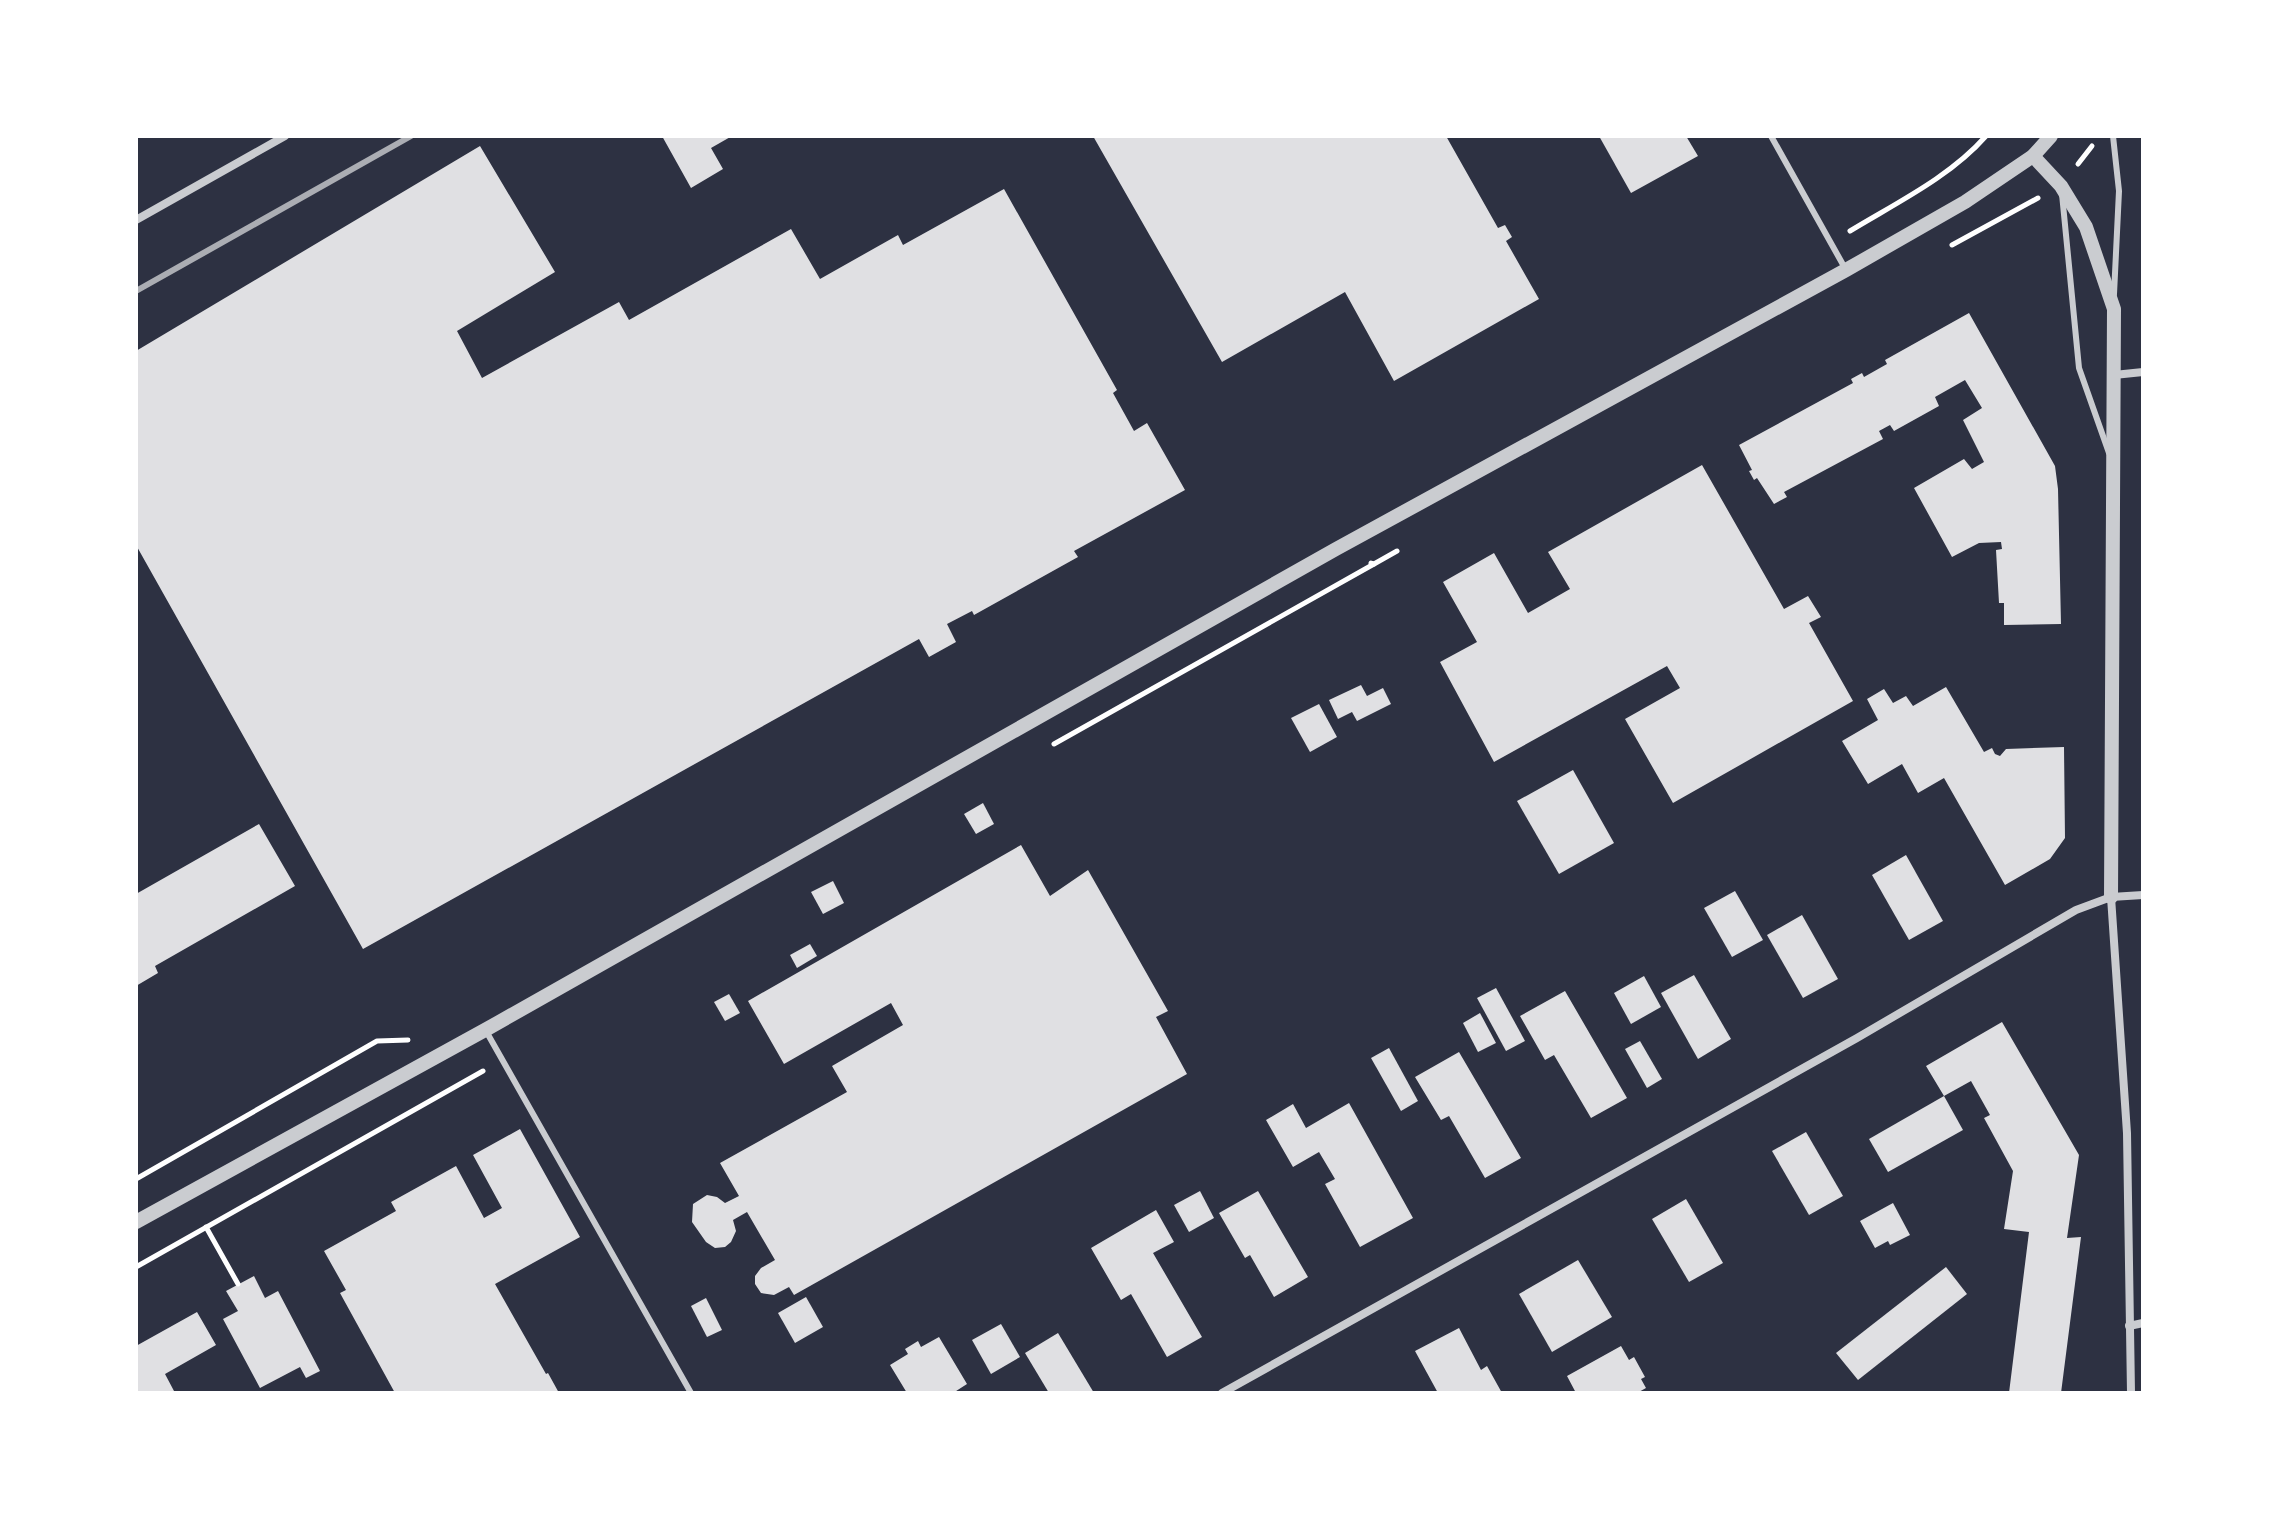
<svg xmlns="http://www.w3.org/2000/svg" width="2279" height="1529" viewBox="0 0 2279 1529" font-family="Lato,sans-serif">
<rect width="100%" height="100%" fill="#2d3142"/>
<g fill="#e0e0e3">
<path d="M662 136H732L711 148 723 169 691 188Z"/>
<path d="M1093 136H1446L1498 228 1505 225 1512 237 1506 241 1539 299 1394 381 1345 292 1222 362Z"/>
<path d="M1599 136H1686L1698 156 1631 193Z"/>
<path d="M480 146 555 272 457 331 482 378 619 302 629 320 791 229 820 279 898 235 903 245 1004 189 1117 390 1113 393 1134 431 1147 423 1185 490 1074 551 1078 557 974 615 972 611 947 624 956 642 929 657 919 639 363 949 136 545V351Z"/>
<path d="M1969 313 2055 466 2058 489 2061 624 2004 625V603H1999L1996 550 2002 549 2001 542 1979 543 1952 557 1914 488 1964 459 1972 469 1984 462 1963 420 1982 408 1965 380 1935 397 1939 406 1894 431 1890 425 1879 431 1883 439 1784 492 1787 497 1774 504 1757 478 1754 480 1749 471 1752 470 1739 445 1853 383 1851 379 1862 373 1864 377 1887 364 1885 360Z"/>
<path d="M1702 465 1784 609 1808 596 1821 617 1809 623 1853 701 1673 803 1625 719 1680 688 1667 666 1494 762 1440 662 1477 642 1443 582 1494 553 1528 613 1570 589 1548 552Z"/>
<path d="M1361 685 1367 696 1383 688 1391 704 1357 721 1352 712 1338 719 1329 700Z"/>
<path d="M1946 687 1984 752 1992 748 1995 754 2000 756 2006 749 2064 747 2065 838 2050 859 2005 885 1944 778 1918 793 1902 764 1868 784 1842 741 1878 720 1867 699 1884 689 1893 703 1906 696 1913 706Z"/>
<path d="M1319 704 1337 737 1310 752 1291 718Z"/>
<path d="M1573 770 1614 843 1559 874 1517 801Z"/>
<path d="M983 803 994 824 976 834 964 814Z"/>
<path d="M259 824 295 886 155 966 158 973 136 986V894Z"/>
<path d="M1021 845 1050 896 1088 870 1168 1011 1156 1017 1187 1074 794 1295 789 1287 774 1295 761 1293 755 1284V1276L761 1268 775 1260 747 1212 733 1220 736 1231 731 1242 725 1247 715 1248 706 1242 692 1222 693 1204 707 1195 717 1197 725 1203 739 1196 720 1163 847 1092 832 1066 903 1025 891 1003 784 1064 748 1001Z"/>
<path d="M1906 855 1943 921 1909 940 1872 875Z"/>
<path d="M833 881 844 903 823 914 811 892Z"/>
<path d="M1735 891 1763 940 1732 957 1704 908Z"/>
<path d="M1802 915 1838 979 1803 998 1767 935Z"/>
<path d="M810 944 817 956 797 968 790 955Z"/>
<path d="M1694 975 1731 1039 1698 1059 1661 993Z"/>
<path d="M1644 976 1661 1007 1631 1024 1614 993Z"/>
<path d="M1496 988 1525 1041 1506 1051 1477 998Z"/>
<path d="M1565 991 1627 1098 1591 1118 1554 1055 1545 1060 1520 1016Z"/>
<path d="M729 994 740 1013 725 1021 714 1002Z"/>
<path d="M1480 1013 1496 1043 1478 1052 1463 1023Z"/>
<path d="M2002 1022 2079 1155 2067 1238 2081 1237 2061 1393H2009L2029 1232 2004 1229 2013 1171 1984 1118 1990 1115 1971 1081 1944 1096 1926 1066Z"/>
<path d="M1640 1041 1662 1079 1647 1088 1625 1049Z"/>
<path d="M1389 1048 1418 1101 1401 1111 1371 1058Z"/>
<path d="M1459 1052 1521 1158 1485 1178 1449 1116 1441 1120 1415 1077Z"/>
<path d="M1944 1096 1963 1130 1888 1172 1869 1139Z"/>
<path d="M1349 1103 1413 1218 1360 1247 1325 1184 1335 1179 1319 1152 1293 1167 1266 1120 1293 1104 1306 1128Z"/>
<path d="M520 1129 580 1237 495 1284 546 1374 548 1373 559 1393H395L340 1293 346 1290 324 1251 396 1211 391 1202 456 1166 484 1218 502 1208 473 1155Z"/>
<path d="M1806 1132 1843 1196 1809 1215 1772 1151Z"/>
<path d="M1200 1191 1214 1218 1189 1232 1174 1205Z"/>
<path d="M1258 1191 1308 1277 1274 1297 1250 1255 1245 1258 1219 1213Z"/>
<path d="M1686 1199 1723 1263 1689 1282 1652 1219Z"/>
<path d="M1893 1203 1910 1235 1890 1245 1888 1241 1875 1248 1860 1221Z"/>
<path d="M1156 1210 1174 1242 1153 1253 1202 1337 1167 1357 1131 1294 1121 1300 1091 1248Z"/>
<path d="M1578 1260 1612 1317 1552 1352 1519 1294Z"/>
<path d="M1946 1267 1967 1294 1858 1380 1836 1353Z"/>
<path d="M254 1276 265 1298 278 1291 320 1371 306 1378 300 1367 260 1388 223 1319 238 1311 226 1291Z"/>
<path d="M806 1297 823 1327 795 1343 778 1313Z"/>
<path d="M706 1298 722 1330 707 1337 691 1306Z"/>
<path d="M197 1312 216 1345 165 1374 174 1391 136 1393V1346Z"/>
<path d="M1001 1324 1020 1357 991 1374 972 1340Z"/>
<path d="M1459 1328 1481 1370 1487 1366 1502 1393H1448L1447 1391 1438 1393 1415 1351Z"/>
<path d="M1058 1333 1094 1393H1049L1025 1353Z"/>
<path d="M939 1337 967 1384 953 1393H907L890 1365 908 1354 905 1349 918 1341 921 1347Z"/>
<path d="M1621 1346 1629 1360 1634 1357 1645 1377 1641 1379 1646 1388 1637 1393H1576L1567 1376Z"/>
</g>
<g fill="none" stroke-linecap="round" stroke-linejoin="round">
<g stroke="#fff" stroke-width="5">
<path d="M2078 164 2092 146"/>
<path d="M1850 231C1896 203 1950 177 1986 136"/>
<path d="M1952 245 2038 198"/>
<path d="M1371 563 1374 564 1397 551"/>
<path d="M1054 744 1374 564"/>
<path d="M136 1179 377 1041 408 1040"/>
<path d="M206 1227 238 1284"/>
<path d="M136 1267 483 1071"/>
</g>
<g stroke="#caccd0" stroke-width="6">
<path d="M1771 136 1846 270"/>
<path d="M2113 136 2119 191 2114 294"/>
<path d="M2062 194 2079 368 2109 453"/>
<path d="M486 1031 691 1393"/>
</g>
<g stroke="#caccd0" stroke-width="8">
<path d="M136 220 285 136"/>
<path d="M2114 375 2143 372"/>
<path d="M2111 897 2127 1133 2131 1393"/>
<path d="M2129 1326 2143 1323"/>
<path d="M1222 1393 1857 1038 2076 910 2111 897 2143 895"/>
</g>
<g stroke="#caccd0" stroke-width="14">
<path d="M2033 156 2061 186 2086 227 2114 309 2111 897"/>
<path d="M136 1222 485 1030 1336 549 1846 270 1965 202 2033 156 2051 136"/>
</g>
<path stroke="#abadb3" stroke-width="6" d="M136 291 411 136"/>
</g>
<rect width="2279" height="1529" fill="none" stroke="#ffffff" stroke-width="276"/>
</svg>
